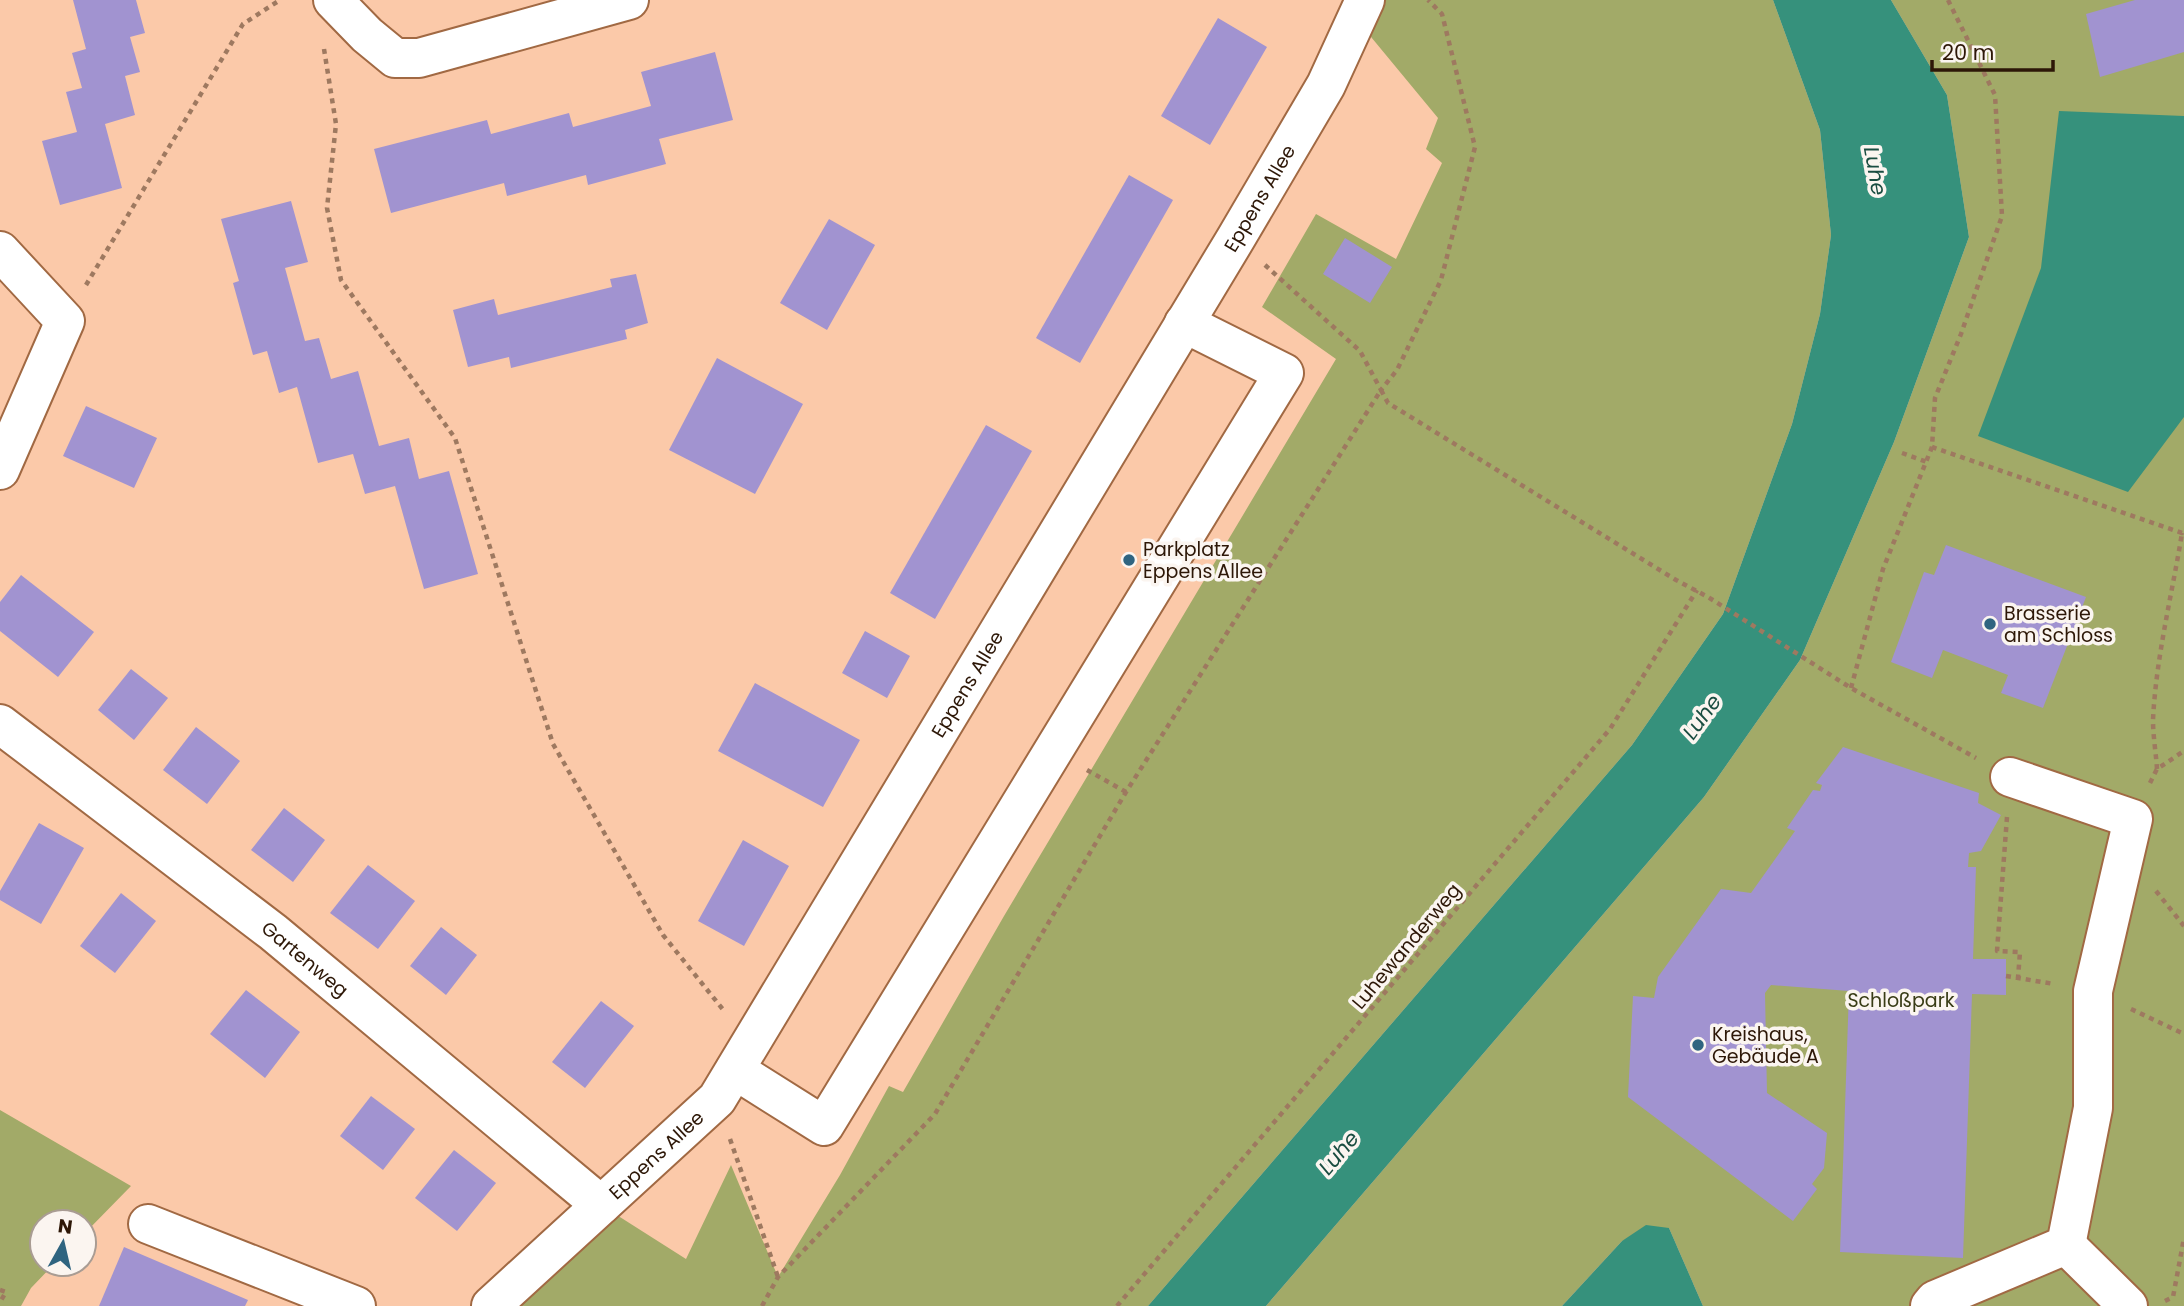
<svg xmlns="http://www.w3.org/2000/svg" width="2184" height="1306" viewBox="0 0 2184 1306" font-family="Poppins,sans-serif">
<rect width="100%" height="100%" fill="#fbc9a9"/>
<g fill="#a2aa68">
<path d="M1365 0H1773L1820 130 1831 235 1820 314 1792 424 1723 614 1632 745 1148 1306H491L601 1205 686 1259 731 1165 778 1277 840 1175 889 1086 903 1092 1004 916 1336 359 1262 307 1316 214 1396 259 1442 163 1426 149 1438 118 1357 20Z"/>
<path d="M1891 0H2184V1306H1703L1669 1228 1622 1241 1562 1306H1266L1704 797 1800 660 1894 442 1969 237 1947 95Z"/>
<path d="M0 1110 131 1186 84 1234V1222H42V1264H54L31 1288 21 1306H0Z"/>
</g>
<g fill="#36917c">
<path d="M1773 0H1891L1947 95 1969 237 1894 442 1800 660 1704 797 1266 1306H1148L1632 745 1723 614 1792 424 1820 314 1831 235 1820 130Z"/>
<path d="M2059 111 2184 116V417L2128 492 1978 436 2041 268Z"/>
<path d="M1646 1225 1669 1228 1703 1306H1562L1622 1241Z"/>
</g>
<g fill="#a193d0">
<path d="M73 0H136L145 33 130 37 140 72 125 76 135 115 105 124 122 188 60 205 42 141 77 132 66 92 82 88 72 53 86 49Z"/>
<path d="M2135 0H2184V52L2100 77 2086 14Z"/>
<path d="M1218 18 1267 47 1210 145 1161 116Z"/>
<path d="M715 52 733 120 659 139 666 164 588 185 586 175 507 196 504 183 391 213 374 149 487 120 491 134 569 113 573 127 651 106 641 72Z"/>
<path d="M1129 175 1173 200 1080 363 1036 338Z"/>
<path d="M291 201 308 262 285 268 305 341 319 338 331 379 358 371 379 446 409 438 419 479 449 471 478 574 424 589 395 486 365 494 353 454 318 463 297 387 279 393 267 351 253 355 233 283 239 281 221 219Z"/>
<path d="M829 219 875 245 827 330 780 303Z"/>
<path d="M1345 238 1392 267 1370 303 1323 274Z"/>
<path d="M636 274 648 323 625 330 627 339 511 368 509 357 468 367 453 310 494 299 498 315 612 287 610 279Z"/>
<path d="M717 358 803 404 755 494 669 450Z"/>
<path d="M86 406 157 438 134 488 63 456Z"/>
<path d="M986 425 1032 451 935 619 890 593Z"/>
<path d="M1946 545 2086 597 2043 708 2001 693 2008 675 1943 650 1932 678 1891 662 1924 572 1934 575Z"/>
<path d="M21 575 94 632 58 677 0 631V602Z"/>
<path d="M865 631 910 656 887 698 842 673Z"/>
<path d="M131 669 168 698 134 740 98 710Z"/>
<path d="M755 683 860 740 823 807 718 751Z"/>
<path d="M196 727 240 761 207 804 163 770Z"/>
<path d="M1843 747 1979 793 1978 803 2001 815 1981 851 1969 853 1968 867H1976L1973 959H2006V995L1972 994 1963 1258 1840 1252 1849 991 1771 985 1765 993 1767 1093 1827 1133 1824 1168 1812 1184 1817 1189 1793 1221 1628 1097 1633 996 1654 998 1658 977 1721 889 1751 893 1795 831 1787 828 1813 790 1820 791 1822 785 1816 783Z"/>
<path d="M284 808 325 840 293 882 251 850Z"/>
<path d="M39 823 84 848 41 924 0 900V891Z"/>
<path d="M743 840 789 866 744 946 698 921Z"/>
<path d="M368 865 415 901 378 949 330 913Z"/>
<path d="M121 893 156 921 115 973 80 946Z"/>
<path d="M441 927 477 955 446 995 410 966Z"/>
<path d="M246 990 300 1032 265 1078 210 1034Z"/>
<path d="M601 1001 634 1026 585 1088 552 1062Z"/>
<path d="M371 1096 415 1129 383 1170 340 1136Z"/>
<path d="M454 1150 496 1183 457 1231 415 1198Z"/>
<path d="M124 1247 248 1300 245 1306H99Z"/>
</g>
<g fill="none" stroke-linecap="round" stroke-linejoin="round">
<defs>
<g id="minor">
<path d="M333 0 367 35 395 58H419L629 0"/>
<path d="M0 251 65 321 0 470"/>
<path id="s1" d="M0 724 273 932 601 1205"/>
<path d="M735 1070 824 1126 1284 373 1184 323"/>
<path d="M148 1224 356 1306"/>
<path d="M2066 1245 2128 1306"/>
<path id="s2" d="M491 1306 717 1099 1236 238 1326 85 1365 0"/>
<path d="M1930 1306 1935 1300 2066 1245 2093 1108V991L2133 819 2010 777"/>
</g>
</defs>
<use href="#minor" stroke="#a16943" stroke-width="42"/>
<g stroke="#9e7960" stroke-width="4.5" stroke-dasharray="5 5" stroke-linecap="butt">
<path d="M1948 0 1995 95 2002 216 1961 334 1935 398 1932 447 2182 533 2184 528"/>
<path d="M324 49 336 124 327 208 341 280 455 438 553 744 663 935 725 1012"/>
<path d="M1265 265 1360 351 1381 390 1397 370 1441 280 1475 147 1442 14 1428 0"/>
<path d="M86 285 243 24 280 0"/>
<path d="M1902 453 1927 462"/>
<path d="M1851 688 1883 569 1932 447"/>
<path d="M2157 769C2156 753 2153 736 2153 720 2156 657 2172 595 2182 533"/>
<path d="M1087 770 1126 792"/>
<path d="M2150 783 2157 769 2184 751"/>
<path d="M2007 817 1997 951 2020 952 2018 978"/>
<path d="M2156 891 2184 926"/>
<path d="M2006 976 2054 984"/>
<path d="M2131 1009 2184 1034"/>
<path d="M730 1139 778 1277"/>
<path d="M0 1290 6 1292 0 1302"/>
<path d="M2165 1301 2173 1297 2184 1238"/>
<path d="M762 1306 778 1277 935 1114 1126 792 1381 390 1388 403 1676 580 1708 597 1851 688 1976 758"/>
<path d="M1117 1306 1610 729 1697 590"/>
</g>
<use href="#minor" stroke="#fff" stroke-width="38"/>
</g>
<g fill="#2f6480" stroke="#fbf5f0" stroke-width="2.5">
<circle cx="1129" cy="560" r="7"/>
<circle cx="1990" cy="624" r="7"/>
<circle cx="1698" cy="1045" r="7"/>
</g>
<g text-anchor="middle" stroke-width="7" stroke-linejoin="round" paint-order="stroke">
<g font-size="19" fill="#2d1707" stroke="#fbf5f0">
<text dy="7" stroke="none"><textPath href="#s2" startOffset="1358">Eppens Allee</textPath></text>
<text dy="7" stroke="none"><textPath href="#s2" startOffset="791">Eppens Allee</textPath></text>
<text transform="translate(1406 946) rotate(-50)" y="7">Luhewanderweg</text>
<text dy="7" stroke="none"><textPath href="#s1" startOffset="385">Gartenweg</textPath></text>
<text dy="7" stroke="none"><textPath href="#s2" startOffset="224">Eppens Allee</textPath></text>
</g>
<g font-size="19" fill="#2d1707" stroke="#fbf5f0" text-anchor="start">
<text x="1143" y="556">Parkplatz<tspan x="1143" dy="22">Eppens Allee</tspan></text>
<text x="2004" y="620">Brasserie<tspan x="2004" dy="22">am Schloss</tspan></text>
<text x="1712" y="1041">Kreishaus,<tspan x="1712" dy="22">Gebäude A</tspan></text>
</g>
<g font-size="19" fill="#393c16" stroke="#fbf5f0">
<text x="1901" y="1007">Schloßpark</text>
</g>
<g font-size="21" font-style="italic" fill="#1a4d41" stroke="#fbf5f0">
<text transform="translate(1875 171) rotate(80)" y="7">Luhe</text>
<text transform="translate(1702 717) rotate(-54)" y="7">Luhe</text>
<text transform="translate(1339 1153) rotate(-50)" y="7">Luhe</text>
</g>
</g>
<g transform="translate(63 1243) rotate(8)"><circle r="33" fill="#fbf5f0" stroke="#a99c93" stroke-width="2"/>
<path d="M0-5L12 26L0 18L-12 26Z" fill="#2f6480"/>
<text y="-10" font-size="19" font-weight="bold" text-anchor="middle" fill="#2d1707">N</text>
</g>
<path d="M1932 60v10h121v-10" fill="none" stroke="#2d1707" stroke-width="3.5"/>
<text x="1942" y="60" font-size="21" fill="#2d1707" stroke="#fbf5f0" stroke-width="5" paint-order="stroke">20 m</text>
</svg>
